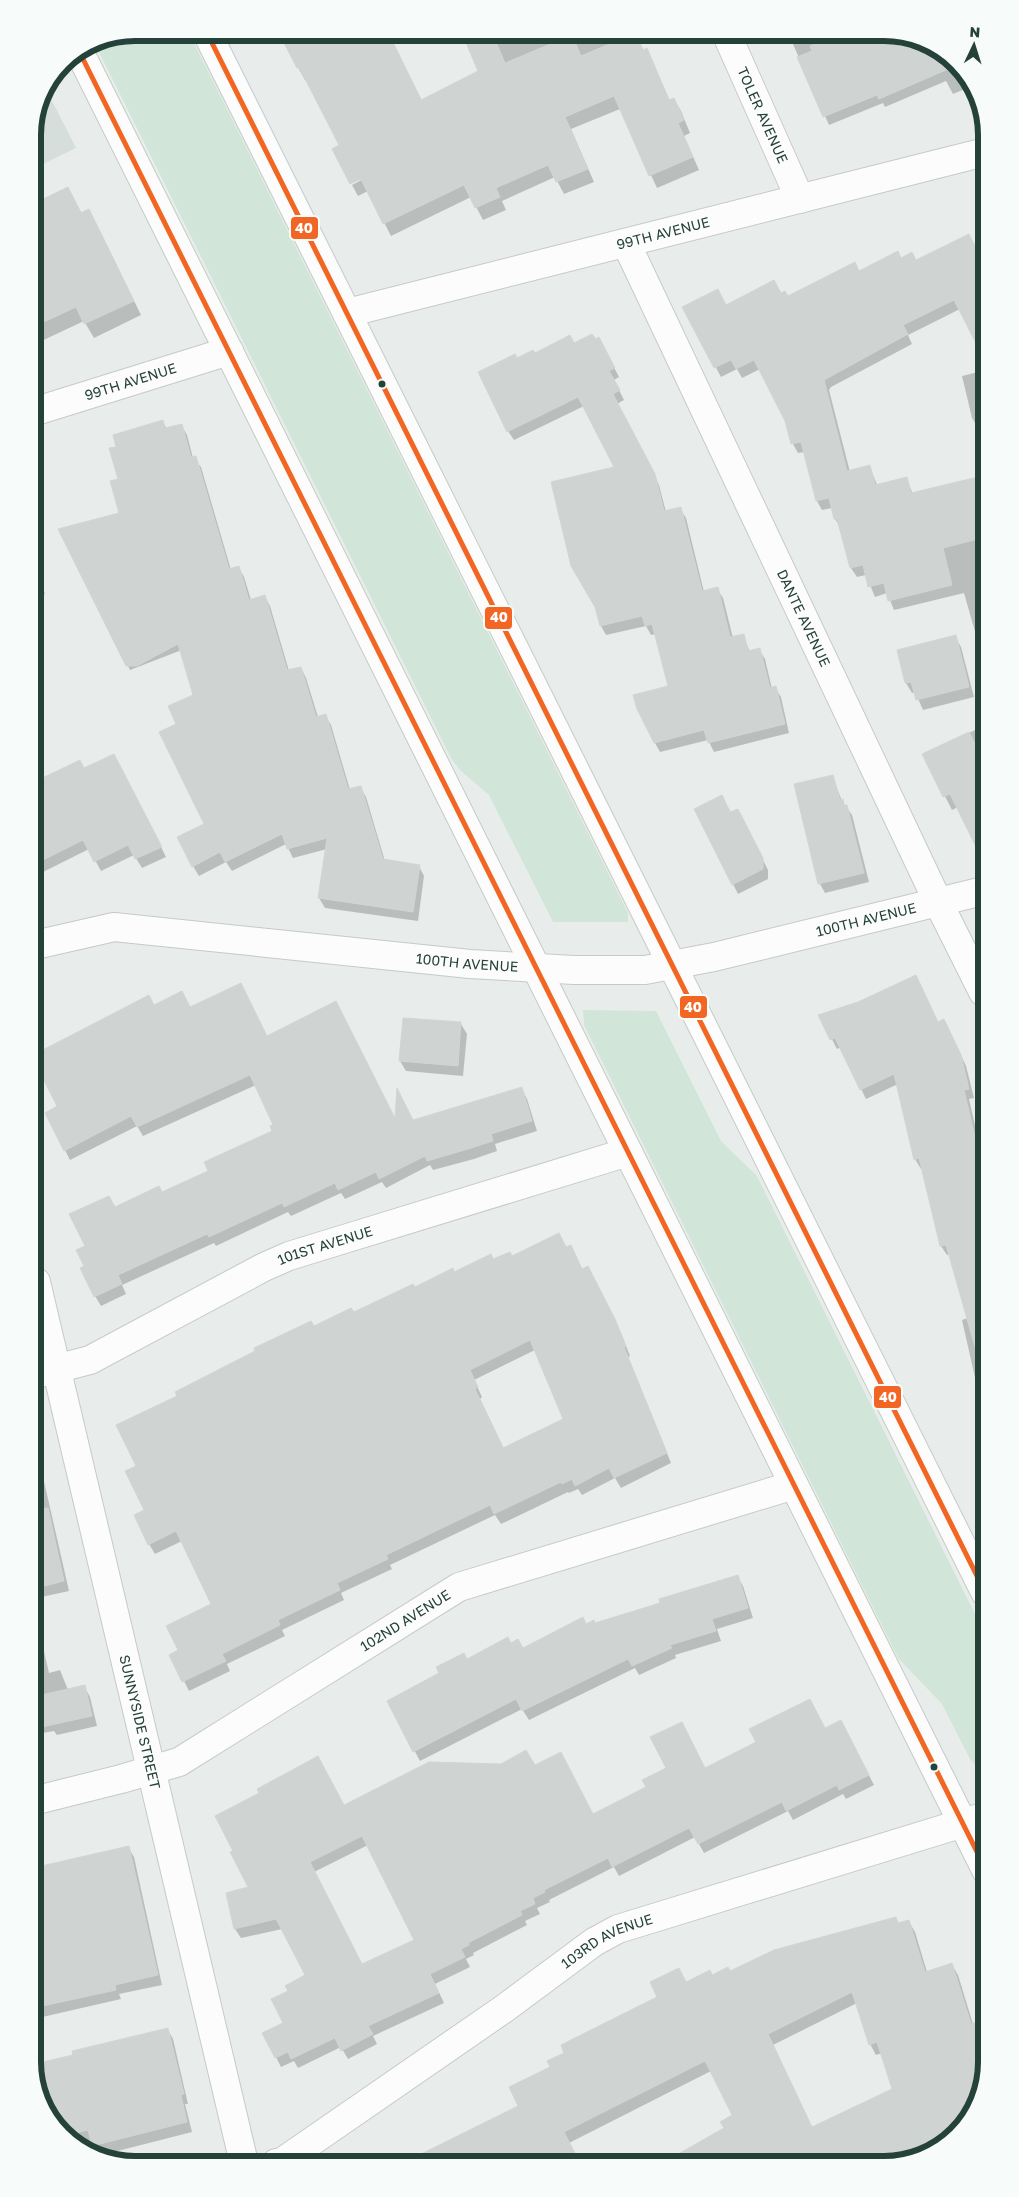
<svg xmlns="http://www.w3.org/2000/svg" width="1019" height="2197" viewBox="0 0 1019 2197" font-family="'Golos Text',sans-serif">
<rect width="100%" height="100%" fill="#e8edeb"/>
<path fill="#d6dedb" d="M45 87 76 148 33 169V128Z"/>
<g fill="#d1e6d8">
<path d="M135 33H189L623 903 628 913V922H553L489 795 461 771 452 760 94 42Z"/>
<path d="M583 1010 656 1011 721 1141 757 1176 985 1634 986 1770 981 1771 970 1759 942 1704 898 1658 584 1025Z"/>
</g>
<g fill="#0003" fill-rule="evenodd">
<path d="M279 33H403L406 38 394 44 422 101 480 72 467 41 488 33H630L632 35 635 34 644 51 646 49 670 101 674 99 681 111 690 133 684 136 699 170 657 188 620 109 571 129 594 182 564 194 555 177 502 201 506 210 483 220 471 197 391 236 368 191 358 196 352 185 367 177 340 146 307 79 305 80Z"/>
<path d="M770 33H781L772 36Z"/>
<path d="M788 33H891L946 53 970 87 953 94 946 81 885 107 883 103 829 125Z"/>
<path d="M68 188 82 214 88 210 97 225 141 315 94 338 84 321 33 345V238L42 234 33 216V205Z"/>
<path d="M974 245 981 260 982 352 960 309 908 335 912 344 831 387 829 390 850 472 870 467 877 485 906 478 913 494 982 477 983 660 964 593 894 610 887 593 875 597 866 575 857 577 851 568 841 528 835 519 832 508 822 510 817 501 805 452 798 453 793 444 786 420 760 369 742 378 737 369 721 377 684 308 726 306 781 294 788 298 901 259 916 261Z"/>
<path d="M574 344 604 348 619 377 614 380 624 400 617 404 659 485 666 512 680 509 686 518 704 592 717 589 723 598 733 638 743 636 750 652 759 650 765 659 772 689 775 688 781 697 789 733 714 752 708 740 660 752 655 743 670 687 656 634 651 635 646 626 606 635 601 626 596 606 616 468 584 406 514 440 508 431 516 360Z"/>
<path d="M982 371V427L978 428 972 418 962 376Z"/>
<path d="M163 422 167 429 181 425 187 435 193 458 201 467 231 570 239 568 244 577 251 600 265 597 270 606 289 671 301 668 306 678 318 717 325 715 331 725 350 790 360 787 366 797 385 861 419 866 424 876 418 921 325 908 319 898 327 849 293 858 286 844 232 871 226 862 199 876 193 866 206 824 178 724 194 695 187 648 130 670 125 660 118 447Z"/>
<path d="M34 566 45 594 34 600Z"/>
<path d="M955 637 961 647 974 697 923 710 915 692 912 693 906 683Z"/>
<path d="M979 728 983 736V843L978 846 958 807 952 810 924 755Z"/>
<path d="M120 765 166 857 142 868 134 855 101 871 89 849 35 876 34 777 37 782 84 770Z"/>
<path d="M832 776 842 801 852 815 869 882 825 893 820 884 795 785Z"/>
<path d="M728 807 731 813 743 820 768 870V879L738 894 733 884Z"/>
<path d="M154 1006 191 1009 267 1037 396 1122 413 1121 522 1089 527 1099 537 1131 495 1144 497 1151 474 1159 433 1170 430 1165 386 1188 382 1182 345 1199 341 1193 291 1216 288 1212 216 1246 214 1243 122 1285 126 1294 101 1306 95 1296 85 1266 86 1247 115 1208 162 1194 210 1171 274 1132 275 1126 256 1085 143 1136 137 1126 70 1160 65 1150 59 1107Z"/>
<path d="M820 1016 938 1023 949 1030 966 1066 974 1098 969 1099 984 1165 985 1400 978 1391 962 1320 968 1318 950 1254 947 1255 941 1246 923 1168 921 1169 915 1159 898 1084 866 1099 841 1047 837 1049Z"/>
<path d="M404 1019 461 1024 467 1034 463 1076 406 1071 400 1061Z"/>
<path d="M566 1249 582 1270 593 1277 620 1331 630 1356 628 1357 671 1463 621 1488 615 1478 582 1495 578 1489 569 1493 568 1492 501 1524 495 1515 390 1565 392 1569 341 1593 344 1600 282 1630 285 1636 227 1664 230 1671 189 1691 171 1655 180 1651 213 1605 182 1541 155 1554 149 1544 138 1467 314 1327 454 1273 493 1261ZM535 1350 564 1420 504 1449 480 1399 482 1397 474 1380Z"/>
<path d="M36 1446 69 1591 37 1598Z"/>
<path d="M737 1576 743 1586 753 1618 717 1629 721 1641 675 1655 676 1658 639 1675 635 1668 529 1720 522 1709 420 1761 388 1701 467 1660 510 1644 523 1650 586 1626 662 1603Z"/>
<path d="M37 1621 49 1673 60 1670 68 1690 84 1686 90 1697 97 1726 57 1735 54 1731 37 1734Z"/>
<path d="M825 1730 846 1731 874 1785 846 1799 843 1794 793 1820 788 1811 704 1853 695 1837 619 1876 614 1867 549 1900 550 1902 537 1908 540 1914 525 1921 527 1925 473 1953 474 1955 466 1959 470 1967 435 1984 444 2003 373 2036 377 2044 348 2059 341 2047 298 2068 294 2061 281 2067 276 2057 290 1992 307 1976 282 1929 241 1938 235 1929 227 1893 250 1888 344 1806 534 1767 593 1815 705 1769ZM368 1845 415 1940 362 1965 314 1872Z"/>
<path d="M128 1847 134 1857 162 1985 119 1994 121 1999 38 2018 37 1868Z"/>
<path d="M909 1922 915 1932 927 1972 952 1965 958 1975 973 2024 984 2021 986 2026V2062L969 2119 917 2159 696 2160 725 2129 733 2116 711 2071 569 2143 578 2161 431 2162 520 2107 552 2067 686 1983ZM857 2003 870 2044 876 2055 882 2053 894 2090 812 2129 773 2045Z"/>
<path d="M168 2030 173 2039 188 2104H185L192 2132 102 2155 97 2153 92 2140 73 2144 38 2095V2065Z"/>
</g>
<g fill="#cfd4d2" stroke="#d1d6d4" fill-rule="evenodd">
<path d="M279 33H388L421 100 478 71 462 33H492L505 63 572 35 581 56 635 33 643 50 647 48 669 100 674 98 684 120 678 123 693 157 649 176 614 96 565 117 588 169 556 182 548 165 496 188 500 197 475 208 464 185 383 224 361 179 350 184 332 149 339 145 299 67 297 68Z"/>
<path d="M842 33H891L946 53 955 66 879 99 877 95 823 117 797 57 812 51 810 46Z"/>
<path d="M68 187 81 213 89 209 134 301 84 324 76 307 33 327V204Z"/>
<path d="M969 234 981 258 982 355 954 300 903 325 908 334 824 380 847 471 870 465 875 485 907 477 911 493 978 477 982 494V538L943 548 952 585 888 601 884 583 868 587 863 565 850 568 837 519H834L829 498 816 501 801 442 791 444 785 421 754 360 736 369 731 360 714 368 682 307 718 289 726 305 774 280 781 293 785 291 788 296 855 262 859 271 898 251 901 258 912 252 916 260Z"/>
<path d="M592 334 596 339 599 337 615 368 609 371 620 390 613 394 655 474 664 511 681 507 702 591 718 587 730 637 744 634 748 651 760 648 770 688 776 686 785 724 708 743 704 730 654 743 637 709 633 695 668 686 652 624 645 626 642 616 600 626 595 607 571 566 551 482 614 467 578 397 507 432 478 372 515 354 517 358 533 350 535 353 570 335 574 343Z"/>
<path d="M163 420 165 428 182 424 191 457 196 456 229 569 239 566 249 600 265 595 287 670 301 667 316 717 326 714 348 789 361 786 383 859 420 865 413 912 318 898 327 838 287 849 282 834 225 862 220 852 192 867 177 837 204 824 159 732 176 724 168 706 193 695 178 644 137 666H126L58 529 119 513 110 481 118 479 109 448 116 447 113 435Z"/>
<path d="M956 635 969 687 916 700 911 682 905 683 897 650Z"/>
<path d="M969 732 983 759V861L950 794 943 797 922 754Z"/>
<path d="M114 754 162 847 135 859 128 845 94 862 83 840 35 864 34 782 80 760 84 768Z"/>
<path d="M833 775 840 800 843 799 844 805H847L864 873 818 884 794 784Z"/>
<path d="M722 795 730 812 738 809 763 858V869L732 885 694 809Z"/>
<path d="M916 975 938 1022 944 1019 961 1055 969 1089 964 1090 984 1175V1353L977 1354 946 1245 940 1246 919 1158 914 1160 894 1074 860 1090 835 1038 830 1040 818 1015 858 1002Z"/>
<path d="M241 983 267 1036 336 1001 395 1118 397 1088 413 1120 522 1087 532 1121 491 1134 493 1141 468 1149 427 1161 425 1156 379 1179 376 1172 338 1190 335 1183 284 1207 282 1203 209 1237 207 1234 118 1275 122 1284 94 1297 80 1268 84 1266 76 1250 85 1246 69 1214 109 1196 115 1207 159 1186 162 1192 208 1171 204 1162 272 1131 270 1126 273 1125 250 1075 137 1127 131 1116 64 1151 45 1113 57 1106 35 1063V1054L149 995 154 1005 182 991 190 1007Z"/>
<path d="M403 1018 461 1022 458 1066 399 1061Z"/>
<path d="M559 1233 566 1247 571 1245 582 1269 588 1266 615 1319 626 1346 624 1347 667 1453 614 1478 609 1468 575 1486 572 1479 562 1484 561 1482 494 1514 490 1505 386 1555 388 1559 337 1583 340 1590 278 1620 280 1625 222 1654 226 1661 182 1682 169 1655 178 1650 166 1626 211 1604 176 1531 148 1545 134 1515 144 1510 125 1471 136 1466 116 1425 177 1396 175 1392 255 1351 254 1348 311 1321 314 1326 351 1308 354 1312 413 1284 415 1287 453 1268 454 1272 491 1254 493 1259 510 1252 512 1256ZM530 1340 563 1419 503 1448 475 1389 478 1387 470 1370Z"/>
<path d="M48 1508 64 1581 37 1588 36 1509Z"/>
<path d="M738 1575 748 1608 712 1619 716 1631 670 1645 672 1648 632 1666 628 1659 522 1711 516 1699 413 1752 387 1701 439 1673 436 1667 464 1653 467 1659 508 1637 511 1643 518 1639 523 1648 583 1617 586 1624 594 1620 595 1623 660 1603 659 1599Z"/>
<path d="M85 1685 92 1716 37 1728V1696Z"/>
<path d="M810 1699 825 1728 841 1720 869 1775 839 1790 837 1785 786 1811 782 1802 698 1844 689 1828 612 1867 608 1858 544 1890 545 1892 533 1898 535 1904 520 1911 522 1915 468 1943 469 1945 461 1949 465 1957 430 1974 439 1993 368 2026 373 2034 341 2051 335 2038 291 2059 288 2052 275 2058 262 2033 283 2023 271 1999 288 1991 285 1986 305 1975 276 1919 234 1929 226 1893 248 1887 230 1852 233 1851 215 1816 259 1793 257 1789 318 1756 344 1805 429 1762 501 1764 526 1750 535 1765 561 1752 593 1814 646 1787 642 1780 666 1768 650 1737 682 1722 705 1768 756 1742 749 1729ZM362 1836 414 1940 362 1964 310 1862Z"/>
<path d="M129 1846 158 1975 115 1985 116 1990 38 2007 37 1867Z"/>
<path d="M896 1917 898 1923 909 1920 925 1972 952 1963 971 2024 986 2019V2062L969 2119 917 2159 666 2161 724 2128 720 2122 732 2115 705 2061 564 2132 579 2161 405 2162 518 2106 509 2087 550 2067 547 2061 564 2053 561 2045 657 1997 650 1982 679 1968 686 1982 710 1970 712 1975 728 1967 730 1971 774 1950ZM852 1992 869 2045 877 2042 892 2089 812 2127 768 2034Z"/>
<path d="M168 2028 184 2094 181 2095 187 2122 92 2146 88 2130 67 2135 38 2095V2063L73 2055 72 2051Z"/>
</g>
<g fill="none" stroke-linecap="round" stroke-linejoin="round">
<defs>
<g id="minor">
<path id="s1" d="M726 33 800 199"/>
<path id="s2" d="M626 243 938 902 983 992"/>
<path id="s3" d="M347 313 981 153"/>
<path id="s4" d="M33 412 229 351"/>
<path id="s5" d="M35 945 114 927 470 964 574 970H645L714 957 983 891"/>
<path id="s6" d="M36 1282 244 2163"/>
<path id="s7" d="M36 1374 90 1360 264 1267 289 1256 628 1152"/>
<path id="s8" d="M37 1800 121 1779 179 1762 459 1587 794 1485"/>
<path id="s9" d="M276 2163 282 2162 505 2008 594 1942 618 1929 986 1816"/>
</g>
<g id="secondary">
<path d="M207 33 985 1592"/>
<path d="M79 51 986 1870"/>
</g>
</defs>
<use href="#minor" stroke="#c5cac8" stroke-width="30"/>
<use href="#secondary" stroke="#c3cbc8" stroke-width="30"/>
<use href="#minor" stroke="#fcfcfc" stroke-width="28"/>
<use href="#secondary" stroke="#fcfcfc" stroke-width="28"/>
<defs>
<g id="bus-1">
<path d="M207 33 985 1592"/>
<path d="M79 51 986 1870"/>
</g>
</defs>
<use href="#bus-1" stroke="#f7fbf9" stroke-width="9"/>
<use href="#bus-1" stroke="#f26522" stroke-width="5"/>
</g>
<g fill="#24423a" stroke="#f7fbf9" stroke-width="2">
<circle cx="382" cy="384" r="4.5"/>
<circle cx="934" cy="1767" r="4.5"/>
</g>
<g text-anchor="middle" stroke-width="4.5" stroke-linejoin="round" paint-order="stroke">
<g font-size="14" fill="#24423a" stroke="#f7fbf9">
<text dy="5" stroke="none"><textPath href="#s1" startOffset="90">TOLER AVENUE</textPath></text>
<text dy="5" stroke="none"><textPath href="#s3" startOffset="326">99TH AVENUE</textPath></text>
<text dy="5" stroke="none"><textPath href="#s4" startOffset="102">99TH AVENUE</textPath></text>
<text dy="5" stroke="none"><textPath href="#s2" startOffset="415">DANTE AVENUE</textPath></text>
<text dy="5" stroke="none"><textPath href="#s5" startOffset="841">100TH AVENUE</textPath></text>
<text dy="5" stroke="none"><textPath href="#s5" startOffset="436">100TH AVENUE</textPath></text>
<text dy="5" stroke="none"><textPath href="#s7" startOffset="318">101ST AVENUE</textPath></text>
<text dy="5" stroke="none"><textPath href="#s8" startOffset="414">102ND AVENUE</textPath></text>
<text dy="5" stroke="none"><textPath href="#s6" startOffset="452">SUNNYSIDE STREET</textPath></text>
<text dy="5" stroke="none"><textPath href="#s9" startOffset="400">103RD AVENUE</textPath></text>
</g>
</g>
<path d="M0 0H1019V2197H0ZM135 41H884A94 94 0 0 1 978 135V2062A94 94 0 0 1 884 2156H135A94 94 0 0 1 41 2062V135A94 94 0 0 1 135 41Z" fill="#f7fbf9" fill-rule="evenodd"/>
<path fill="none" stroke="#24423a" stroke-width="6" d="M135 41H884A94 94 0 0 1 978 135V2062A94 94 0 0 1 884 2156H135A94 94 0 0 1 41 2062V135A94 94 0 0 1 135 41Z"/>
<g stroke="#f7fbf9" stroke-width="2">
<rect x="290" y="216" width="29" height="24" rx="5" fill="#f26522"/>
<rect x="484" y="606" width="29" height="24" rx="5" fill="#f26522"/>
<rect x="679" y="995" width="29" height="24" rx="5" fill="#f26522"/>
<rect x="873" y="1385" width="29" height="24" rx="5" fill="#f26522"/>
</g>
<g font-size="14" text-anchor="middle" font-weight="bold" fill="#fff">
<text x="304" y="233">40</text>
<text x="499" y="622">40</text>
<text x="693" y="1012">40</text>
<text x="888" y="1402">40</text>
</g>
<g transform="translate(974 45) rotate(4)" stroke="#f7fbf9" stroke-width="4" paint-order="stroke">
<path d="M0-4L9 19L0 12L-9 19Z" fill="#24423a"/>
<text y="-8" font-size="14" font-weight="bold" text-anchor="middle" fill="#24423a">N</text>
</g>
</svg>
